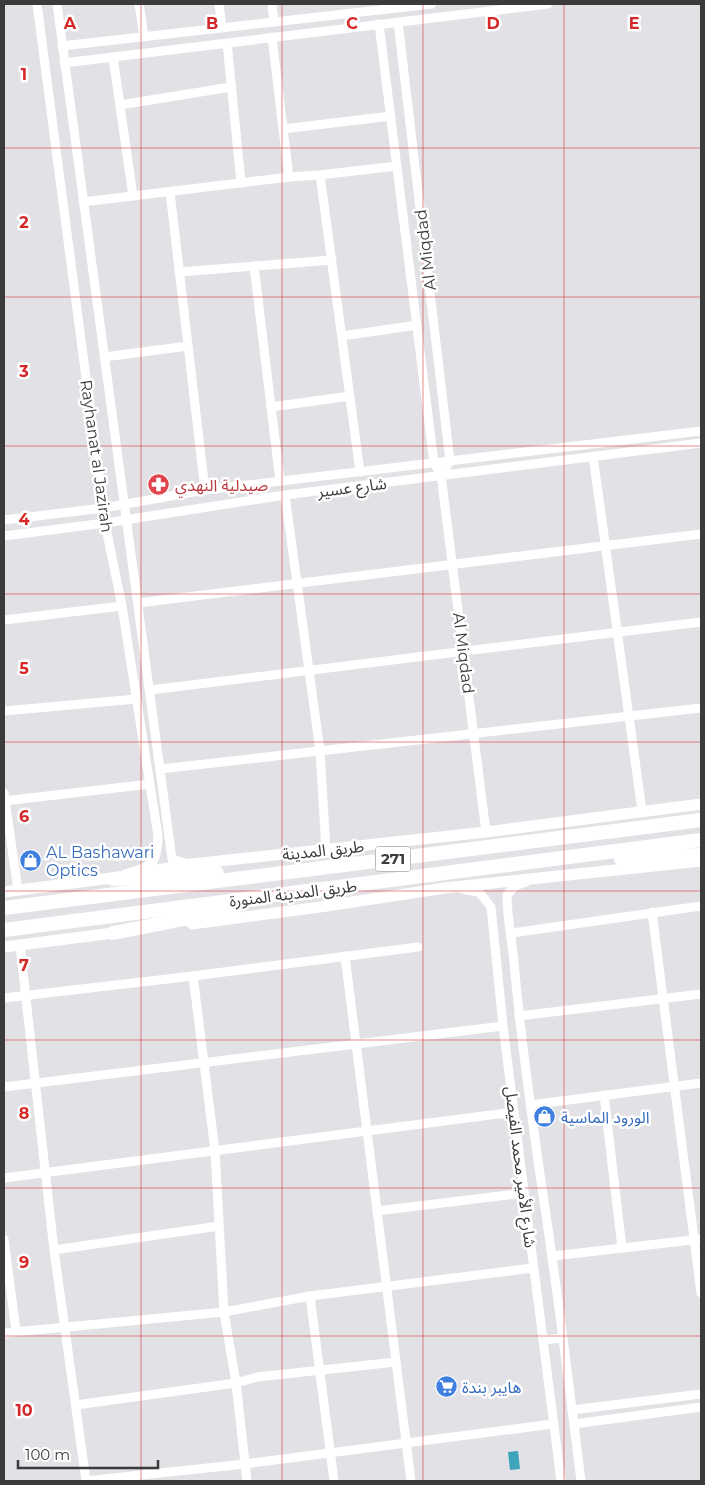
<svg xmlns="http://www.w3.org/2000/svg" width="705" height="1485" viewBox="0 0 705 1485" font-family="Montserrat,'Noto Sans Arabic',sans-serif">
<rect width="100%" height="100%" fill="#e2e2e6"/>
<path fill="#3ea4ba" d="M518 1451 520 1469 510 1470 508 1452Z"/>
<g fill="none" stroke-linecap="round" stroke-linejoin="round">
<g stroke="#fff" stroke-width="9">
<path d="M37 4 105 523 122 606 158 836C157 867 152 865 125 874"/>
<path d="M57 4 172 859 189 864"/>
<path d="M139 4 144 37"/>
<path d="M219 4 222 28"/>
<path d="M272 4 274 22"/>
<path d="M379 24 434 463 441 475 450 461 398 22"/>
<path d="M272 37 283 129 391 116"/>
<path d="M227 43 241 183"/>
<path d="M62 46 432 4"/>
<path d="M113 57 133 196"/>
<path d="M64 63 548 4"/>
<path d="M120 105 231 87"/>
<path d="M283 129 289 177"/>
<path d="M320 175 360 472"/>
<path d="M170 192 205 490"/>
<path d="M83 202 289 177 320 175 397 166"/>
<path d="M254 266 280 481"/>
<path d="M179 272 332 260"/>
<path d="M342 336 417 325"/>
<path d="M104 357 188 346"/>
<path d="M271 407 350 396"/>
<path d="M593 456 642 811"/>
<path d="M441 475 486 832"/>
<path d="M285 495 320 751 326 850"/>
<path d="M4 520 103 508 205 490 701 431"/>
<path d="M4 536 105 523 285 495 701 443"/>
<path d="M138 603 701 534"/>
<path d="M4 620 122 606"/>
<path d="M150 690 701 622"/>
<path d="M4 711 136 699"/>
<path d="M160 769 701 708"/>
<path d="M4 793 18 890"/>
<path d="M4 801 150 784"/>
<path d="M526 882 515 886 507 895C507 918 512 940 514 963 521 1039 531 1113 542 1188 557 1286 569 1384 581 1481"/>
<path d="M462 889 479 892 491 907 503 1026 561 1481"/>
<path d="M652 912 701 1293"/>
<path d="M512 933 701 906"/>
<path d="M20 945 54 1250 86 1481"/>
<path d="M345 956 411 1481"/>
<path d="M193 976 215 1151 224 1312 236 1383 247 1481"/>
<path d="M4 998 193 976 418 947"/>
<path d="M519 1016 701 994"/>
<path d="M4 1087 503 1026"/>
<path d="M604 1095 622 1248"/>
<path d="M530 1105 701 1083"/>
<path d="M4 1178 514 1112"/>
<path d="M377 1211 524 1193"/>
<path d="M4 1239 16 1331"/>
<path d="M54 1250 219 1226"/>
<path d="M553 1256 701 1239"/>
<path d="M310 1296 334 1481"/>
<path d="M4 1333 224 1312 310 1296 533 1268"/>
<path d="M543 1340 563 1338"/>
<path d="M76 1405 236 1383 257 1377 396 1362"/>
<path d="M572 1410 701 1394"/>
<path d="M574 1424 701 1407"/>
<path d="M85 1481 245 1464 553 1424"/>
</g>
<g stroke="#fff" stroke-width="11">
<path d="M152 871 192 864 486 832 701 804"/>
<path d="M4 892 119 877"/>
<path d="M192 924 320 907 445 888 701 861"/>
<path d="M4 947 121 932"/>
</g>
<g stroke="#fff" stroke-width="14">
<path d="M621 859 701 855"/>
<path d="M113 879 217 873"/>
<path d="M4 908 701 820"/>
<path d="M4 930 701 840"/>
<path d="M113 933 235 909"/>
</g>
</g>
<path fill="none" stroke="#d62828" stroke-width="1" stroke-opacity="0.55" d="M141 4V1481M282 4V1481M423 4V1481M564 4V1481M4 148H701M4 297H701M4 446H701M4 594H701M4 742H701M4 891H701M4 1040H701M4 1188H701M4 1336H701"/>
<defs>
<symbol id="pharmacy-disc" viewBox="-11 -11 22 22"><circle r="9.5" fill="#e0444e" stroke="#fff"/><path d="M-2-6h4v4h4v4h-4v4h-4v-4h-4v-4h4Z" fill="#fff"/></symbol>
<symbol id="shop-disc" viewBox="-11 -11 22 22"><circle r="9.5" fill="#3f7fe0" stroke="#fff"/><path d="M-5-2.5h2.3a2.7 3.5 0 0 1 5.4 0H5L5.5 6h-11ZM-1.5-2.5h3a1.5 2.3 0 0 0-3 0Z" fill="#fff"/></symbol>
<symbol id="supermarket-disc" viewBox="-11 -11 22 22"><circle r="9.5" fill="#3f7fe0" stroke="#fff"/><path d="M-6-5.5h2.5l.6 2H6L4.5 2H-2.5L-4.4-4H-6ZM-1.5 3.2a1.3 1.3 0 1 0 .1 0ZM3 3.2a1.3 1.3 0 1 0 .1 0Z" fill="#fff"/></symbol>
</defs>
<g fill-rule="evenodd">
<use href="#pharmacy-disc" x="146" y="472" width="25" height="25"/>
<use href="#shop-disc" x="18" y="848" width="25" height="25"/>
<use href="#shop-disc" x="532" y="1104" width="25" height="25"/>
<use href="#supermarket-disc" x="434" y="1374" width="25" height="25"/>
</g>
<g text-anchor="middle" stroke-width="5" stroke-linejoin="round" paint-order="stroke">
<rect fill="#fff" stroke="#767676" stroke-width="1" x="375.5" y="846.5" width="35" height="25" rx="4"/>
<g font-size="15" font-weight="bold" fill="#3b3b3c">
<text x="393" y="864">271</text>
</g>
<g font-size="16" fill="#3b3b3c" stroke="#fff">
<text transform="translate(425 250) rotate(-97)" y="6">Al Miqdad</text>
<text transform="translate(97 456) rotate(82)" y="6">Rayhanat al Jazirah</text>
<text transform="translate(352 487) rotate(-7)" y="6">شارع عسير</text>
<text transform="translate(464 653) rotate(83)" y="6">Al Miqdad</text>
<text transform="translate(323 850) rotate(-6)" y="6">طريق المدينة</text>
<text transform="translate(293 893) rotate(-7)" y="6">طريق المدينة المنورة</text>
<text transform="translate(521 1167) rotate(83)" y="6">شارع الأمير محمد الفيصل</text>
</g>
<g font-size="16" fill="#be3a42" stroke="#fff" text-anchor="start">
<text x="175" y="491">صيدلية النهدي</text>
</g>
<g font-size="16" fill="#366cbe" stroke="#fff" text-anchor="start">
<text x="46" y="858">AL Bashawari<tspan x="46" dy="18">Optics</tspan></text>
<text x="561" y="1123">الورود الماسية</text>
<text x="462" y="1393">هايبر بندة</text>
</g>
</g>
<g font-size="16" text-anchor="middle" font-weight="bold" fill="#d62828" stroke="#fff" stroke-width="5" stroke-linejoin="round" paint-order="stroke">
<text x="70" y="29">A</text>
<text x="212" y="29">B</text>
<text x="352" y="29">C</text>
<text x="493" y="29">D</text>
<text x="634" y="29">E</text>
<text x="24" y="80">1</text>
<text x="24" y="228">2</text>
<text x="24" y="377">3</text>
<text x="24" y="525">4</text>
<text x="24" y="674">5</text>
<text x="24" y="822">6</text>
<text x="24" y="971">7</text>
<text x="24" y="1119">8</text>
<text x="24" y="1268">9</text>
<text x="24" y="1416">10</text>
</g>
<rect width="705" height="1485" fill="none" stroke="#3b3b3c" stroke-width="10"/>
<path d="M18 1460v8h140v-8" fill="none" stroke="#3b3b3c" stroke-width="2.5"/>
<text x="25" y="1460" font-size="15" fill="#3b3b3c" stroke="#ffffff" stroke-width="4" paint-order="stroke">100 m</text>
</svg>
